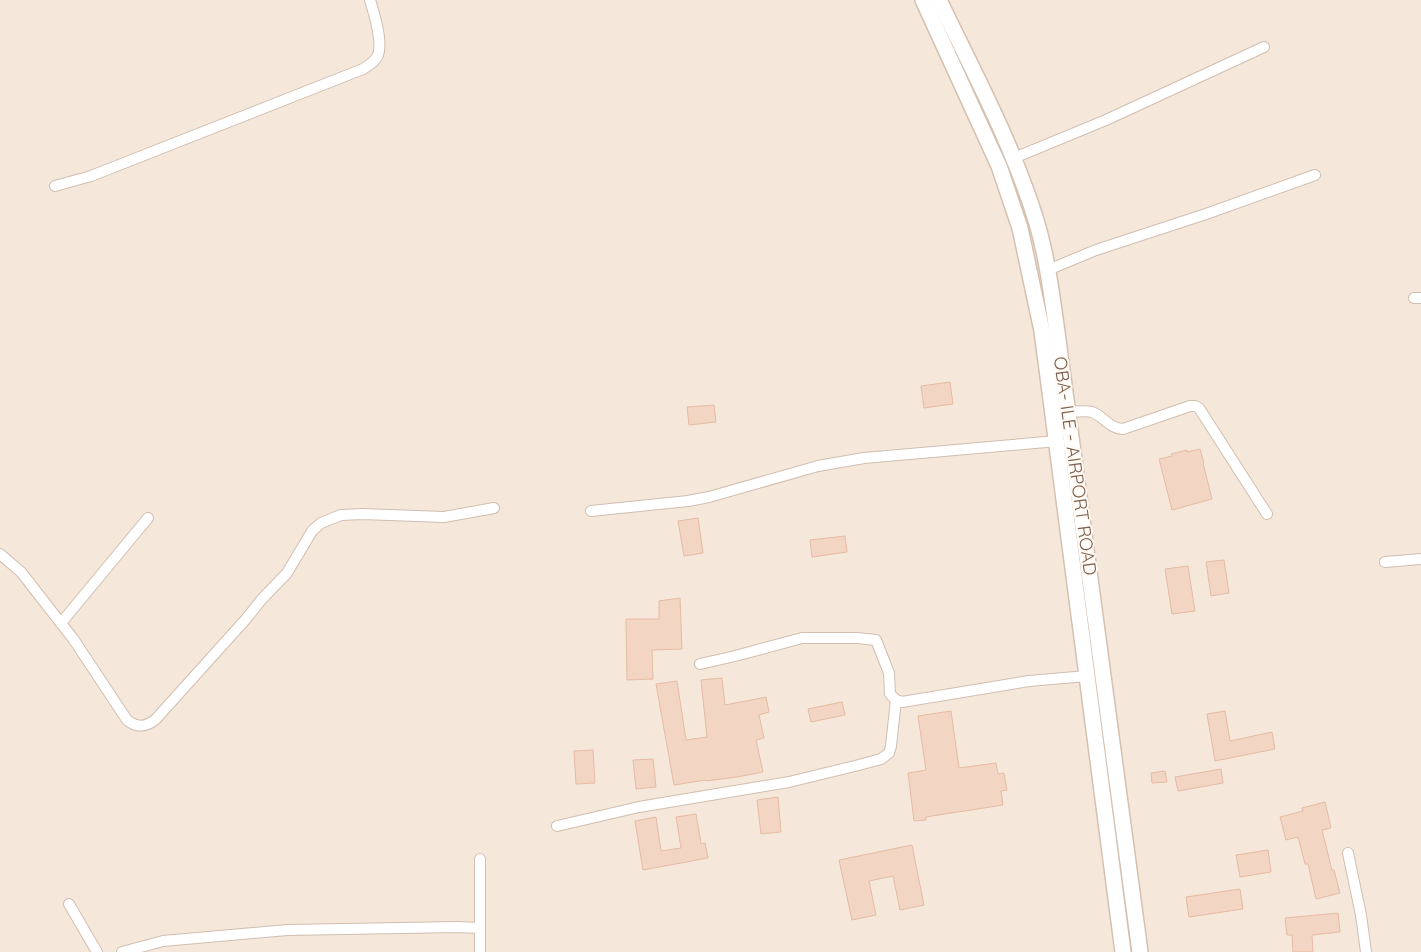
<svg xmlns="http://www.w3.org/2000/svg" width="1421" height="952" viewBox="0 0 1421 952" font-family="Quicksand,sans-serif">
<rect width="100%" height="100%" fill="#fdf6ec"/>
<rect fill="#f5e8da" x="0" y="0" width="1421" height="952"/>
<g fill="#f3d5c3" stroke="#e6bba3">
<path d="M950 382 953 404 924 408 921 386Z"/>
<path d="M714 405 716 422 689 425 687 407Z"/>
<path d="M1200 449 1204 463H1203L1212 499 1172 510 1159 459 1172 456 1171 454 1187 450V452Z"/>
<path d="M698 518 703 553 684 556 678 521Z"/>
<path d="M845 536 847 552 812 557 810 540Z"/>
<path d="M1224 560 1229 593 1211 596 1206 562Z"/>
<path d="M1188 566 1195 611 1172 614 1165 569Z"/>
<path d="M680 598 682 649 652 650 653 679 627 680 626 619H659V601Z"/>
<path d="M722 678 725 705 766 697 769 712 759 715 764 738 756 740 763 772 737 777 706 781V780L674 785 656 684 677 681 686 740 707 737 701 680Z"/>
<path d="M842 702 845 715 811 722 808 709Z"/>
<path d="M951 711 959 768 996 763 998 774 1004 773 1007 790 1001 791 1003 805 926 817V820L914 821 908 773 926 770 918 716Z"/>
<path d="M1225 711 1230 741 1272 732 1275 749 1215 761 1207 714Z"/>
<path d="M593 750 595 783 576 784 574 751Z"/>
<path d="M653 759 656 787 636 789 633 760Z"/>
<path d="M1221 769 1223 783 1178 791 1175 777Z"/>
<path d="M1165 771 1167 782 1152 783 1151 773Z"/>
<path d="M778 797 781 832 761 834 757 800Z"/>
<path d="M1325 802 1331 828 1322 830 1332 870H1334L1340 893 1316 899 1308 864H1305L1298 837 1286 840 1280 817 1303 811 1302 808Z"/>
<path d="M696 814 701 844 705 843 708 858 643 870 635 821 656 817 661 851 681 848 676 817Z"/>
<path d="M912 845 924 905 900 910 893 876 869 881 876 915 852 920 839 860Z"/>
<path d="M1268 850 1271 872 1240 877 1236 855Z"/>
<path d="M1240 889 1243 909 1189 917 1186 897Z"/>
<path d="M1338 913 1340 932 1312 935 1313 952H1293L1292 935H1287L1285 918Z"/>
</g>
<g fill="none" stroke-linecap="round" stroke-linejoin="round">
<defs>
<g id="minor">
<path d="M1014 158 1106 120 1264 47"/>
<path d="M55 186 91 176 363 69C369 65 375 62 378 55 383 42 374 13 370 0"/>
<path d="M1048 270 1096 250 1206 214 1315 175"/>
<path d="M1414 298H1421"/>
<path d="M1068 412C1075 412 1085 410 1092 412 1105 417 1108 428 1123 429L1190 406H1195L1199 408 1267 514"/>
<path d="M591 511 688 501 709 497 818 466 864 458 1057 441"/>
<path d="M0 554 21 572 74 640 127 720C137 728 145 727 155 720L246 619 262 599 287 573 312 531 321 523 341 515 362 514 444 517 494 508"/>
<path d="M1385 562 1421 559"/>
<path d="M61 623 148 518"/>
<path d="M700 664 735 656 802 638H857L876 640 889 673 890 694 896 700 902 702 1029 681 1087 676"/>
<path d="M557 826 639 807 789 782 855 766 881 759 889 753 891 746 896 700"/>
<path d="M1348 853 1361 915 1366 952"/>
<path d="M69 904 97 952"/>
<path d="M480 928V859"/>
<path d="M122 952 163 941 287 930 458 927 480 928V952"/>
</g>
<g id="secondary">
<path d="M923 0 999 166 1020 228 1042 331 1050 392 1123 952"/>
<path d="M939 0C973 71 1011 141 1035 217 1046 252 1051 289 1056 325L1140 952"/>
</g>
</defs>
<use href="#minor" stroke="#d1beb0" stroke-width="12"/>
<use href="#secondary" stroke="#d6c0b0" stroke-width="18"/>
<use href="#minor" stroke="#fff" stroke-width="10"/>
<use href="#secondary" stroke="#fff" stroke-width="15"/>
</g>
<g text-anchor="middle" stroke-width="4" stroke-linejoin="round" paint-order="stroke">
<g font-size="18" fill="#7a5c4d" stroke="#fffaf3">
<text transform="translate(1075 466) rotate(82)" y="6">OBA- ILE - AIRPORT ROAD</text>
</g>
</g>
</svg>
